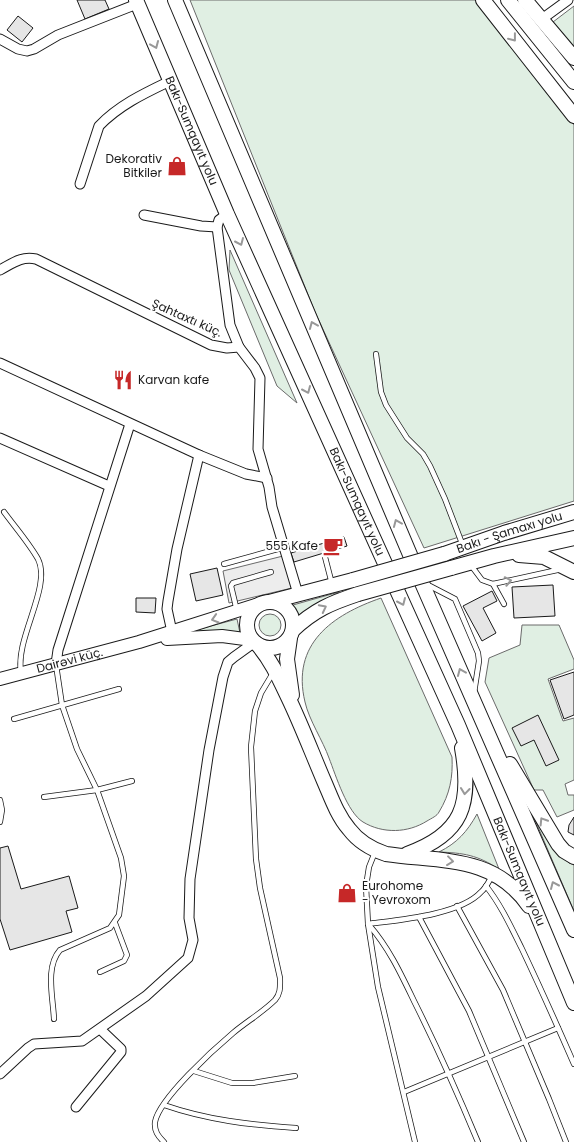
<svg xmlns="http://www.w3.org/2000/svg" width="574" height="1142" viewBox="0 0 574 1142" font-family="Poppins,sans-serif">
<rect width="100%" height="100%" fill="#fff"/>
<g fill="#e0efe3" stroke="#6a6a6a">
<path d="M190 0H475L574 125V501L424 548 315 312Z"/>
<path d="M574 6V47L553 22Z"/>
<path d="M230 250 297 403 277 386 229 270Z"/>
<path d="M339 592 312 606 297 620 293 605Z"/>
<path d="M381 598 452 757C453 777 450 794 439 812 437 816 432 818 427 821 408 833 383 834 363 822 347 812 336 776 329 758 323 741 309 720 305 702 291 644 332 615 381 598Z"/>
<circle cx="270" cy="625" r="11"/>
<path d="M237 619 240 633 181 634Z"/>
<path d="M522 625H559L574 660V669L548 679 563 721 574 718V780L565 784 568 795H574V810L557 817 543 790H534L485 682 489 658 520 645Z"/>
<path d="M529 806 565 859 569 863 574 865V911Z"/>
<path d="M477 814 499 869C477 855 464 853 439 852 457 843 467 832 477 814Z"/>
</g>
<path fill="#ededed" stroke="#6a6a6a" d="M283 556 292 588 229 603 223 571Z"/>
<g fill="#e6e6e6" stroke="#1a1a1a">
<path d="M77 0H105L109 9 85 19Z"/>
<path d="M18 16 33 28 22 42 7 30Z"/>
<path d="M344 537 347 546 294 562 291 553Z"/>
<path d="M217 568 223 595 196 601 190 574Z"/>
<path d="M553 585 555 616 514 618 512 587Z"/>
<path d="M492 591 497 601 483 608 496 633 482 641 463 606Z"/>
<path d="M136 598H156L155 613 136 612Z"/>
<path d="M574 672V715L564 719 550 680Z"/>
<path d="M538 715 559 760 546 766 534 740 521 746 512 728Z"/>
<path d="M574 817V835L568 832 569 825Z"/>
<path d="M8 846 21 889 69 876 78 908 66 911 72 932 10 950 0 919V848Z"/>
</g>
<g fill="none" stroke-linecap="round" stroke-linejoin="round">
<defs>
<g id="service">
<path d="M376 354 381 392 386 405 407 438 423 454 430 466 445 499 463 546"/>
<path d="M4 512C15 527 29 543 38 559 52 587 15 638 21 672"/>
<path d="M325 557 332 584"/>
<path d="M224 564 285 547"/>
<path d="M470 564 482 580 493 584 562 569"/>
<path d="M493 584 504 604"/>
<path d="M428 585 455 599 478 653 479 661 474 693"/>
<path d="M237 611 231 586 233 583 271 572"/>
<path d="M14 719 119 689"/>
<path d="M44 797 97 790 132 781"/>
<path d="M0 800 2 810 0 822"/>
<path d="M375 852 369 867 366 886 368 924 378 987 415 1142"/>
<path d="M486 886C501 905 511 927 522 949 540 987 557 1025 574 1064"/>
<path d="M457 906 503 990 549 1099 566 1142"/>
<path d="M419 917 469 1011 524 1142"/>
<path d="M368 924C398 920 460 915 481 892 486 888 489 881 492 876"/>
<path d="M369 925C389 948 401 974 414 1001 437 1047 458 1094 478 1142"/>
<path d="M100 972 124 961 127 955 115 923"/>
<path d="M54 1019C53 997 45 967 60 950L110 928 119 915 124 876 121 858 97 790 77 749 62 705 56 665"/>
<path d="M194 1071 232 1083H253L295 1076"/>
<path d="M404 1092 558 1028"/>
<path d="M164 1105C207 1120 251 1125 296 1128"/>
<path d="M164 1142C158 1136 154 1131 155 1122 159 1099 214 1049 233 1033 246 1022 263 1012 275 1000 281 993 280 986 280 978L260 888 256 859 251 747 255 711 261 693 273 673"/>
</g>
<g id="minor">
<path d="M542 19 568 0"/>
<path d="M0 39 18 49 27 51 34 49 58 35 137 4"/>
<path d="M80 184 99 126C119 105 145 93 170 81"/>
<path d="M227 214 219 220 217 227 230 325 239 347"/>
<path d="M144 215 201 226 217 227"/>
<path d="M0 270C13 263 21 256 36 259L211 345 227 348 239 347 255 368 260 378 258 449 269 487 272 507 298 594"/>
<path d="M0 363 199 455 177 549 168 601 167 609 172 632"/>
<path d="M0 438 109 486"/>
<path d="M199 455 246 474 267 478"/>
<path d="M56 664 58 650 130 424"/>
<path d="M0 1074 28 1048 34 1044 82 1041 146 996 188 958 193 940 189 918 190 879 209 750 223 677 228 662 234 657 255 642"/>
<path d="M76 1107 121 1052V1049L100 1029"/>
</g>
<g id="primary">
<path d="M167 639 222 636 252 640"/>
<path id="s1" d="M0 679 139 642 262 603"/>
</g>
<g id="trunk">
<path id="s2" d="M136 0 227 214 458 725 574 1003"/>
<path d="M175 0 422 583 574 930"/>
<path d="M483 0 574 116"/>
<path d="M508 0 574 82"/>
<path d="M525 0 574 58"/>
<path id="s3" d="M444 554 504 533 574 512"/>
<path d="M519 555 544 557 574 572"/>
<path d="M451 568 494 556 574 538"/>
<circle cx="270" cy="625" r="23"/>
<path d="M269 602 353 580"/>
<path d="M293 630C314 610 331 603 358 594"/>
<path d="M290 638 287 659 292 695"/>
<path d="M257 644C271 660 279 678 288 697 301 724 312 753 324 781 331 797 337 815 349 829 358 841 371 849 386 854 441 862 494 855 529 906"/>
<path d="M510 764 558 844 564 851 574 857"/>
<path d="M407 854C463 834 472 804 462 748"/>
</g>
</defs>
<use href="#service" stroke="#1a1a1a" stroke-width="6"/>
<use href="#minor" stroke="#1a1a1a" stroke-width="11"/>
<use href="#primary" stroke="#1a1a1a" stroke-width="14"/>
<use href="#trunk" stroke="#1a1a1a" stroke-width="16"/>
<use href="#service" stroke="#fff" stroke-width="4.5"/>
<use href="#minor" stroke="#fff" stroke-width="9"/>
<use href="#primary" stroke="#fff" stroke-width="12"/>
<use href="#trunk" stroke="#fff" stroke-width="14"/>
<defs>
<g id="trunk-bridge">
<path d="M353 580 444 554"/>
<path d="M358 594 451 568"/>
</g>
</defs>
<use href="#trunk-bridge" stroke="#1a1a1a" stroke-width="16" stroke-linecap="butt"/>
<use href="#trunk-bridge" stroke="#fff" stroke-width="14"/>
</g>
<defs><path id="oneway-chevron" d="M-2-3.5L2.5 0L-2 3.5" fill="none" stroke-width="1.6" stroke-linecap="round" stroke-linejoin="round" transform="scale(1.25)"/></defs>
<g stroke="#989898">
<use href="#oneway-chevron" transform="translate(513 38) rotate(52)"/>
<use href="#oneway-chevron" transform="translate(155 45) rotate(67)"/>
<use href="#oneway-chevron" transform="translate(240 242) rotate(66)"/>
<use href="#oneway-chevron" transform="translate(313 325) rotate(-113)"/>
<use href="#oneway-chevron" transform="translate(307 390) rotate(66)"/>
<use href="#oneway-chevron" transform="translate(397 523) rotate(-113)"/>
<use href="#oneway-chevron" transform="translate(508 581) rotate(-11)"/>
<use href="#oneway-chevron" transform="translate(402 602) rotate(66)"/>
<use href="#oneway-chevron" transform="translate(323 608) rotate(-27)"/>
<use href="#oneway-chevron" transform="translate(215 619) rotate(163)"/>
<use href="#oneway-chevron" transform="translate(461 672) rotate(-113)"/>
<use href="#oneway-chevron" transform="translate(465 791) rotate(96)"/>
<use href="#oneway-chevron" transform="translate(543 821) rotate(-122)"/>
<use href="#oneway-chevron" transform="translate(450 861) rotate(7)"/>
<use href="#oneway-chevron" transform="translate(554 885) rotate(-114)"/>
</g>
<defs>
<symbol id="shop-bare" viewBox="-9 -9 18 18"><path d="M-5-2.5h2.3a2.7 3.5 0 0 1 5.4 0H5L5.5 6h-11ZM-1.5-2.5h3a1.5 2.3 0 0 0-3 0Z" fill="#c62828" stroke="#fff" stroke-width="2.5" paint-order="stroke"/></symbol>
<symbol id="restaurant-bare" viewBox="-9 -9 18 18"><path d="M-5-6h1v4h1v-4h1v4h1v-4h1v5L-1.5 .5V6h-2V.5L-5-1ZM5-6V6H3V1.5H1.5Q1.5-4 5-6Z" fill="#c62828" stroke="#fff" stroke-width="2.5" paint-order="stroke"/></symbol>
<symbol id="cafe-bare" viewBox="-9 -9 18 18"><path d="M-5.5-4.5H6V0H3Q3 3.5 0 3.5H-2.5Q-5.5 3.5-5.5 0ZM3-3.2v2h1.7v-2ZM-6 4.5H4V6H-6Z" fill="#c62828" stroke="#fff" stroke-width="2.5" paint-order="stroke"/></symbol>
</defs>
<g fill-rule="evenodd">
<use href="#shop-bare" x="163" y="152" width="28" height="28"/>
<use href="#restaurant-bare" x="109" y="366" width="28" height="28"/>
<use href="#cafe-bare" x="319" y="532" width="28" height="28"/>
<use href="#shop-bare" x="333" y="879" width="28" height="28"/>
</g>
<g text-anchor="middle" stroke-width="4" stroke-linejoin="round" paint-order="stroke">
<g font-size="12" fill="#1a1a1a" stroke="#fff">
<text dy="4" stroke="none"><textPath href="#s2" startOffset="142">Bakı-Sumqayıt yolu</textPath></text>
<text transform="translate(187 318) rotate(24)" y="4">Şahtaxtı küç.</text>
<text dy="4" stroke="none"><textPath href="#s2" startOffset="548">Bakı-Sumqayıt yolu</textPath></text>
<text dy="4" stroke="none"><textPath href="#s3" startOffset="69">Bakı - Şamaxı yolu</textPath></text>
<text dy="4" stroke="none"><textPath href="#s1" startOffset="72">Dairəvi küç.</textPath></text>
<text dy="4" stroke="none"><textPath href="#s2" startOffset="952">Bakı-Sumqayıt yolu</textPath></text>
</g>
<g font-size="12" fill="#1a1a1a" stroke="#fff" text-anchor="end">
<text x="162" y="163">Dekorativ<tspan x="162" dy="14">Bitkilər</tspan></text>
<text x="138" y="384" text-anchor="start">Karvan kafe</text>
<text x="318" y="550">555 Kafe</text>
<text x="362" y="890" text-anchor="start">Eurohome<tspan x="362" dy="14">- Yevroxom</tspan></text>
</g>
</g>
</svg>
